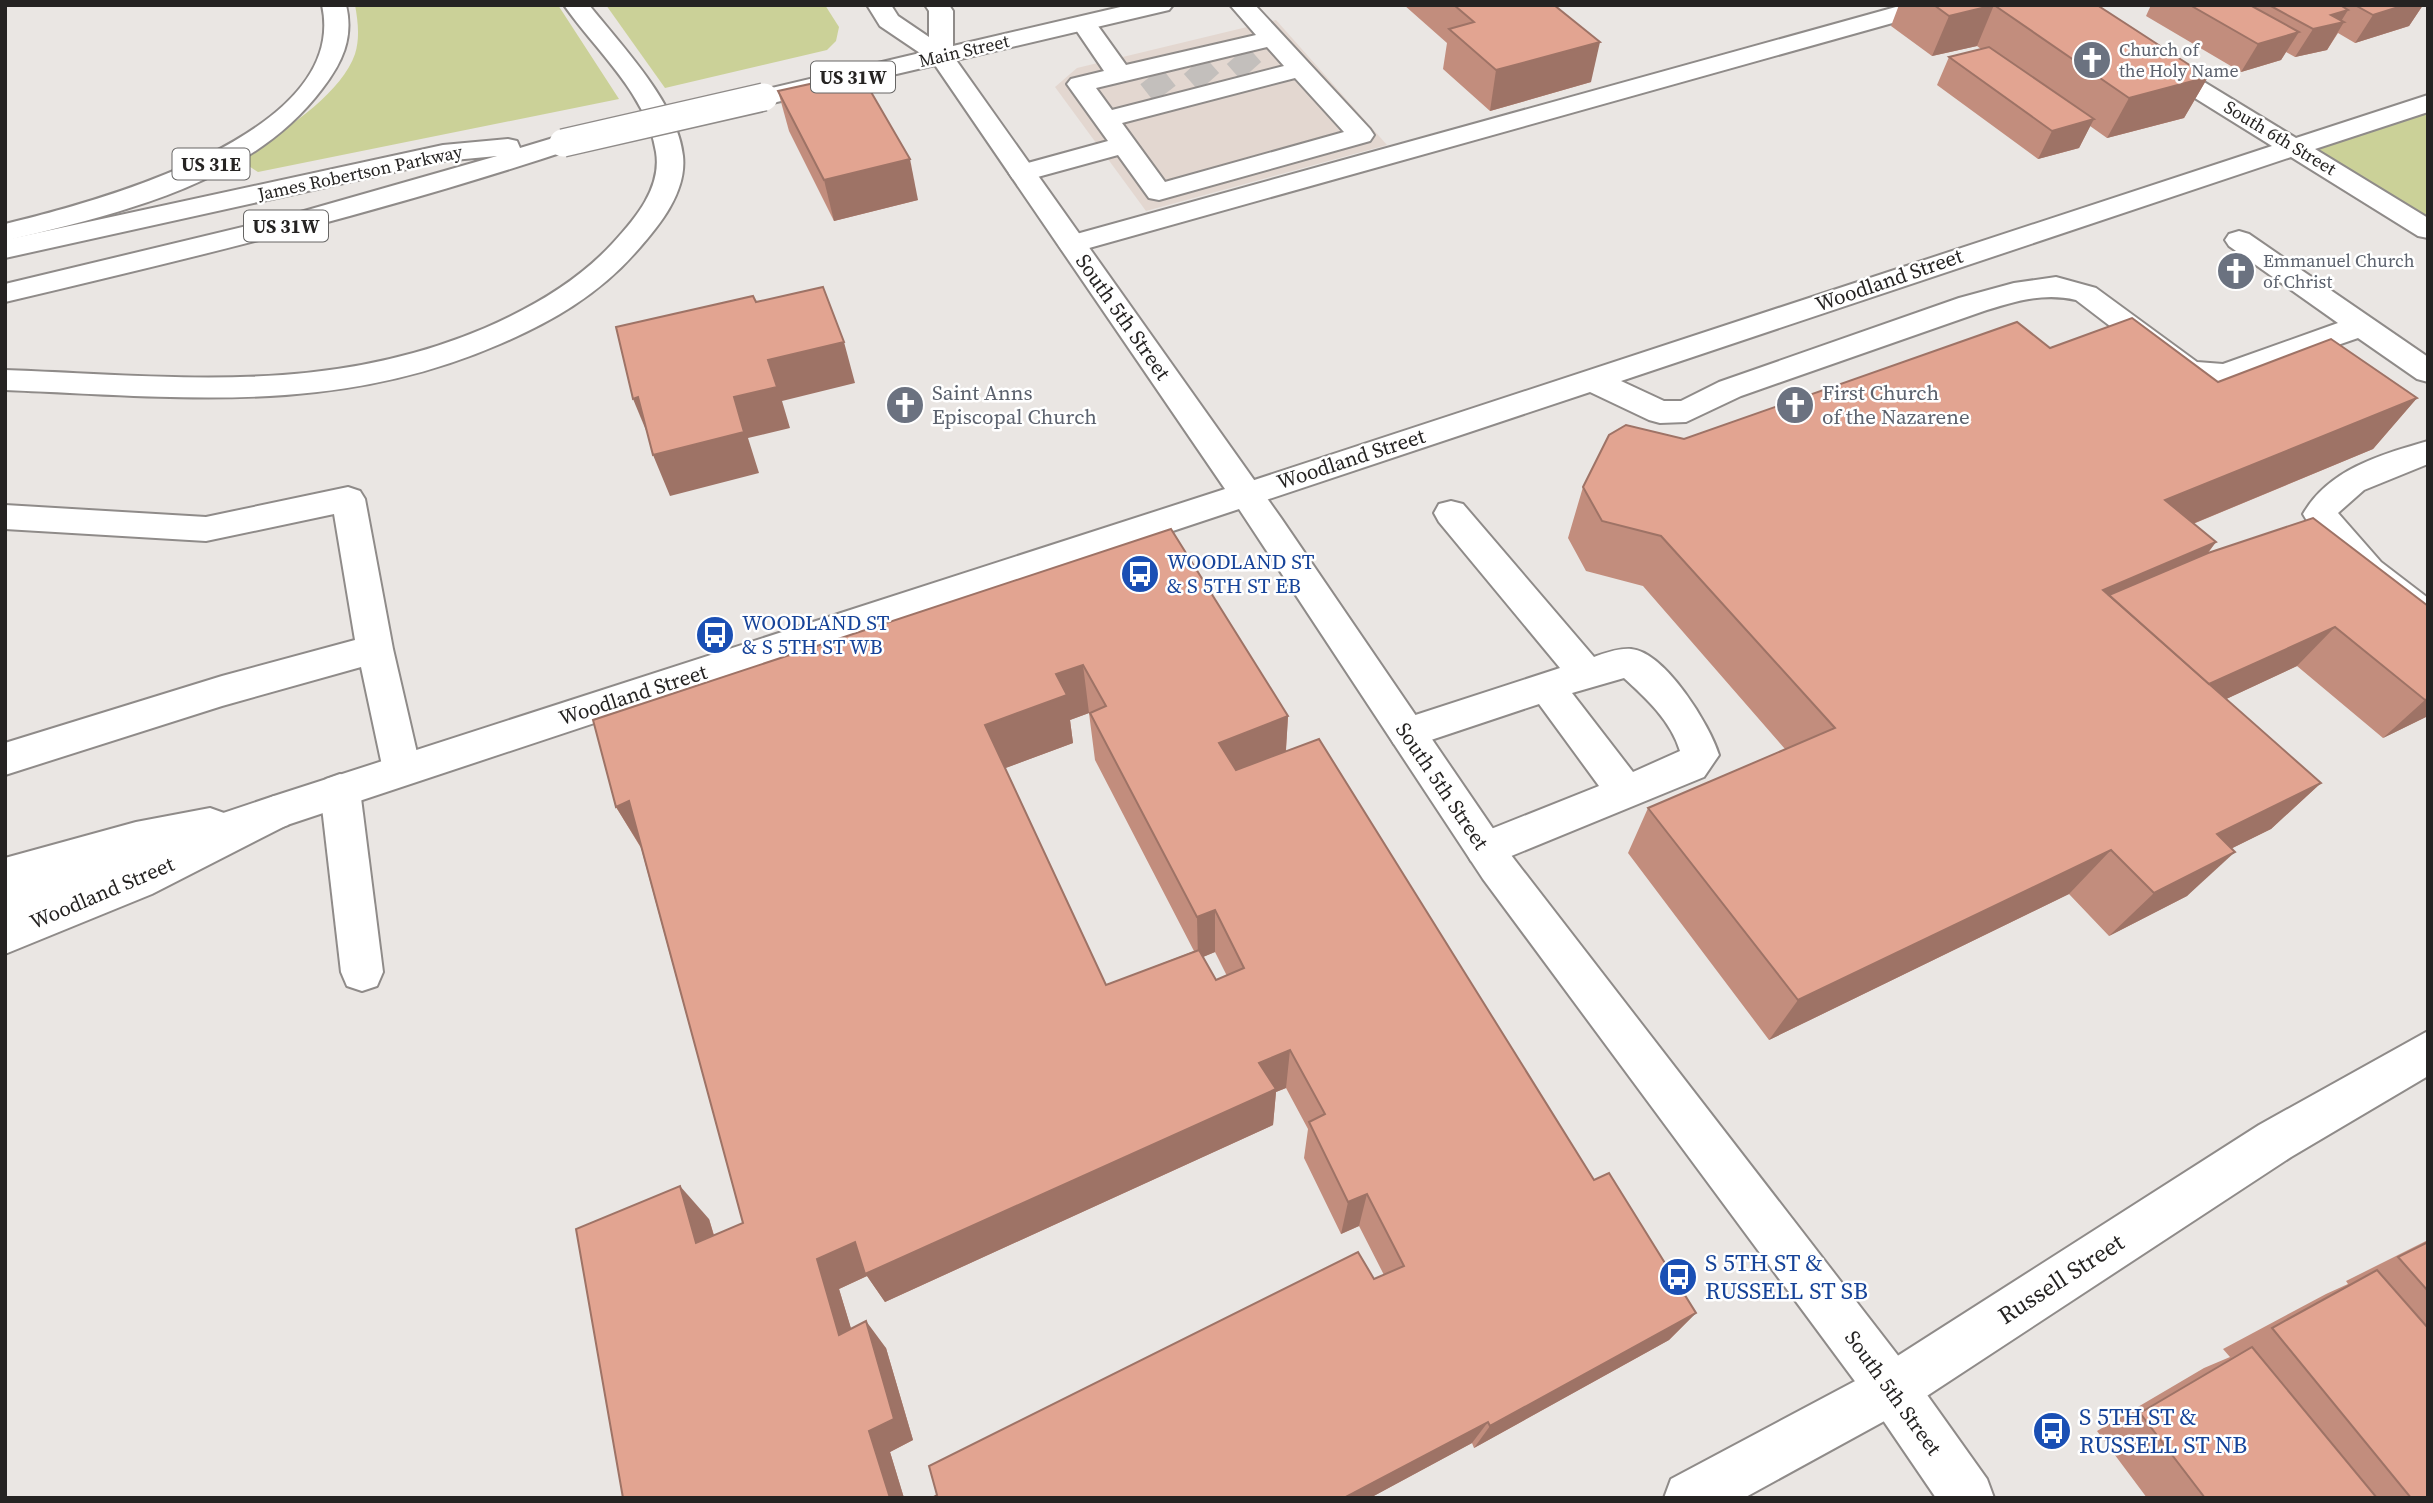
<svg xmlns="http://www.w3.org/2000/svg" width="2433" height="1503" viewBox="0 0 2433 1503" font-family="'Source Serif 4',serif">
<rect width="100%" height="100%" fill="#eae6e3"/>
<path fill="#e3d7d0" d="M1276 20 1387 145 1146 211 1055 87 1077 68Z"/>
<g fill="#cbd198">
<path d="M355 5H558L619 99 258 172 238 159C275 137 341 96 355 54 360 38 358 21 355 5Z"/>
<path d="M606 5H825L839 27 836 41 827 50 665 88Z"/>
<path d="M2428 101V228L2294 146Z"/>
</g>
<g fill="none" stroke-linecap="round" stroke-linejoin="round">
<g stroke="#c3bfbc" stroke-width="27" stroke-dasharray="27 14" stroke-linecap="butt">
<path d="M1237 55 1251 71"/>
<path d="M1194 65 1209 82"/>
<path d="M1151 76 1165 94"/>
</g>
<defs>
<g id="minor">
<path d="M1230 5H1255L1370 129 1374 135 1370 141 1159 200 1149 198 1118 155 1023 181 1013 179 1009 173 1013 167 1108 141 1067 84 1071 79 1104 71 1072 24 1075 19H1093L1126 65 1256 35ZM1267 47 1284 66 1112 110 1096 88ZM1295 78 1344 132 1165 182 1122 123Z"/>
<path d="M1903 5H1943L1939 10 1082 250 1072 253 1062 250 1058 244 1062 238Z"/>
<path d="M2154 54 2163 57 2296 138 2428 95V112L2315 149 2428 218V238L2418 236 2291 157 1621 381 1664 401H1681L1719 382 1959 298 2014 283 2056 277 2096 288 2197 362 2223 364 2338 323 2229 246 2225 240 2229 234 2239 231 2249 234 2428 357V382L2417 379 2358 338 2225 384 2178 378 2076 300C2043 292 2012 302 1981 312L1741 396 1686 422 1660 423 1649 420 1590 392 1245 507 1233 503 1228 495 1233 487 2272 146 2145 67 2141 62 2145 57Z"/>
<path d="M2428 441V464L2364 490 2338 513 2381 562 2428 598V631C2390 620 2323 549 2303 514 2329 469 2380 455 2428 441Z"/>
<path d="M348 487 360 491 365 499 393 649 421 770 416 781 402 786 388 781 383 770 361 667 222 706 5 775V743L222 676 355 640 334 514 206 541 5 529V505L206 517Z"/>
<path d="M1451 501 1463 504 1594 657C1605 653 1619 648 1631 649 1665 652 1710 725 1719 755L1704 777 1499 861 1485 866 1471 861 1465 849 1471 837 1599 786 1539 704 1407 748 1394 744 1388 733 1394 722 1560 668 1439 522 1434 513 1439 504ZM1624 678C1646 698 1671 721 1680 751L1633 772 1572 693Z"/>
<path d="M340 774 354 779 360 790 383 972 377 986 362 991 347 986 341 972 320 790 326 779Z"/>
<path d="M2428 1031V1076L2291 1157 1910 1407 1744 1498H1664L1671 1479 1874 1371 2259 1125Z"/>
</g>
<g id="major">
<path d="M867 5H891L898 16 929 37V11L925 5H949L953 11V46L1129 5H1173L1169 10 956 60 1281 518 1511 855 1910 1371 1987 1479 1994 1498H1936L1874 1407 1483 879 1239 509 287 825 152 894 5 954V916L156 852 5 894V858L136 822 210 808 224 813 226 818 274 796 1225 489 935 65 764 105 755 102 751 97 755 92 920 53 880 26Z"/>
<path d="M563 135 572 137 576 143 572 149C386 211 196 257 5 302V284L276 219 497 156 443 161 5 258V240L443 145 508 139 517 141 520 148Z"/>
</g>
<g id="highway">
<path d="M322 5H346C354 38 342 63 322 89 250 185 116 214 5 241V224C95 202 351 135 322 5Z"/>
<path d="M564 5H589C621 45 678 104 683 156 687 193 658 227 635 253 598 295 551 322 500 344 335 416 180 397 5 390V370C174 376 325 396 485 328 531 308 577 282 612 244 635 219 662 188 656 152 647 94 596 51 564 5Z"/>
<path d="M274 796 288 801 294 813 288 825 5 922V886Z"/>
</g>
</defs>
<use href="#minor" stroke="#8f8b89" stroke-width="4"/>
<use href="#major" stroke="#8f8b89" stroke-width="4"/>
<use href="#highway" stroke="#8f8b89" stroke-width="4"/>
<use href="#minor" fill="#fff" fill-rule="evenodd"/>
<use href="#major" fill="#fff" fill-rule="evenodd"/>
<use href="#highway" fill="#fff" fill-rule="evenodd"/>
<defs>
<path id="major-bridge" d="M563 143 764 97"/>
</defs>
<use href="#major-bridge" stroke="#8f8b89" stroke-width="30" stroke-linecap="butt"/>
<use href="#major-bridge" stroke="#fff" stroke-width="27"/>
</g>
<g fill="#c28d7d" fill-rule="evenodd">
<path d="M1404 5H1554L1591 82 1490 111 1443 69 1447 43Z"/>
<path d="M1899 5H2097L2208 77 2184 118 2107 138 2090 126 2079 148 2038 159 1937 85 1949 57 1981 49 1977 46 1932 56 1891 26Z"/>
<path d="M2151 5H2423L2409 26 2355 43 2338 33 2327 50 2295 57 2286 52 2281 60 2241 72 2146 16Z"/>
<path d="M778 91 918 200 834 221 789 131Z"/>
<path d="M2050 348 2218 382 2417 398 2373 449 2193 524 2216 542 2208 553 2428 606V716L2383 738 2297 666 2226 699 2321 783 2271 829 2232 848 2187 896 2109 936 2069 894 1769 1040 1628 853 1648 808 1785 749 1643 586 1586 571 1568 538 1583 487 1684 439Z"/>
<path d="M1171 529 1288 716 1286 751 1594 1180 1696 1313 1669 1340 1474 1448 1472 1443 1370 1498H932L1384 1275 1359 1226 1341 1234 1304 1158 1308 1129 1286 1088 1276 1092 1273 1125 885 1302 867 1276 839 1289 851 1329 886 1348 913 1440 890 1452 904 1498H623L709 1219 714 1235 743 1223 641 848 616 807ZM1089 713 1095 760 1194 951 1106 985 1005 768 1073 743 1070 720ZM1215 952 1227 976 1216 980 1203 957Z"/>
<path d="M2428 1240V1498H2147L2097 1431 2204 1368 2230 1357 2223 1349 2326 1294 2348 1284 2346 1281Z"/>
</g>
<g fill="#9e7366">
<path d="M1994 5 1977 46 1932 56 1949 16Z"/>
<path d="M2405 5H2423L2409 26 2355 43 2373 15Z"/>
<path d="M2348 10 2340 23 2344 22 2327 50 2295 57 2313 29 2331 15Z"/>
<path d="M2299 32 2281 60 2241 72 2258 44Z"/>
<path d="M1600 42 1591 82 1490 111 1496 70Z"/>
<path d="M2208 77 2184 118 2107 138 2129 98Z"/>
<path d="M2094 119 2079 148 2038 159 2052 131Z"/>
<path d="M910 159 918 200 834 221 824 180Z"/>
<path d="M844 342 855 383 782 401 790 428 748 438 759 473 670 496 653 455 734 397 768 360Z"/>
<path d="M638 397 650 440 633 399Z"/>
<path d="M2417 398 2373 449 2127 551 2165 500Z"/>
<path d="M2216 542 2176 593 2116 618 2103 590Z"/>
<path d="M2335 627 2297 666 2162 729 2196 690Z"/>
<path d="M1083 665 1089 713 1070 720 1073 743 995 772 985 725 1056 674Z"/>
<path d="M2428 699V716L2383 738 2425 700Z"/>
<path d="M1288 716 1285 763 1219 789V743Z"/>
<path d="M2321 783 2271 829 2170 879 2217 834Z"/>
<path d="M629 801 644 852 616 807Z"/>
<path d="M2111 850 2069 894 1769 1040 1798 1000Z"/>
<path d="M2235 852 2187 896 2109 936 2154 893Z"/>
<path d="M1215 910V952L1198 959 1197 917Z"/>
<path d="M1290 1050 1286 1088 1276 1092 1273 1125 885 1302 867 1276 839 1289 861 1361 839 1335 817 1259Z"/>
<path d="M680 1186 709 1219 725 1274 696 1243Z"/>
<path d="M1367 1194 1359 1226 1341 1234 1348 1202Z"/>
<path d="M1696 1313 1669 1340 1474 1448 1490 1426Z"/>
<path d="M866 1321 886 1348 913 1440 890 1452 904 1498H890L869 1431Z"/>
<path d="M1488 1422 1472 1443 1370 1498H1344Z"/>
</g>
<g fill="#e2a491" stroke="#9e7366" stroke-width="2" fill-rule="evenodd">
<path d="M1454 5H1554L1600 42 1496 70 1449 29 1474 22Z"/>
<path d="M1934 5H2097L2208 77 2129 98 1994 5 1949 16Z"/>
<path d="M2190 5H2250L2299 32 2258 44Z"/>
<path d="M2269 5H2340L2348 10 2331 15 2344 22 2313 29Z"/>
<path d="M2355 5H2405L2373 15Z"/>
<path d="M1989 47 2094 119 2052 131 1949 57Z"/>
<path d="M860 73 910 159 824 180 778 91Z"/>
<path d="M823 287 844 342 768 360 777 387 734 397 744 432 653 455 638 397 633 399 616 327 753 296 756 302Z"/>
<path d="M2132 318 2218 382 2331 339 2417 398 2165 500 2216 542 2103 590 2321 783 2217 834 2235 852 2154 893 2111 850 1798 1000 1648 808 1835 728 1661 536 1602 521 1583 487 1609 435 1626 425 1684 439 2017 322 2050 348Z"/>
<path d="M2313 518 2428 606V699L2425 700 2335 627 2209 684 2109 595 2208 553Z"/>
<path d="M1171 529 1288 716 1219 743 1236 770 1319 739 1594 1180 1609 1173 1696 1313 1490 1426 1488 1422 1344 1498H932L937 1495 929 1466 1358 1252 1374 1279 1404 1266 1367 1194 1348 1202 1309 1122 1325 1114 1290 1050 1259 1063 1276 1089 865 1274 855 1242 817 1259 839 1335 866 1321 894 1419 869 1431 890 1498H623L576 1229 680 1186 696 1243 743 1223 629 801 616 807 593 720ZM1083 665 1106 706 1090 713 1197 917 1215 910 1244 968 1216 980 1199 950 1106 985 985 725 1067 695 1056 674Z"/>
<path d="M2428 1242V1291L2398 1257Z"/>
<path d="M2377 1270 2428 1328V1498H2411L2272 1328Z"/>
<path d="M2252 1347 2377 1498H2205L2140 1413Z"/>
</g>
<defs>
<symbol id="church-disc" viewBox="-11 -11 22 22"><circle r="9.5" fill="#6b7280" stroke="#fff"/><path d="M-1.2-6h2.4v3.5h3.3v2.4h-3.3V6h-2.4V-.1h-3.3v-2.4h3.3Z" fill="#fff"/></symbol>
<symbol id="bus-disc" viewBox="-11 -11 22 22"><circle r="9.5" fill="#1a4fb4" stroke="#fff"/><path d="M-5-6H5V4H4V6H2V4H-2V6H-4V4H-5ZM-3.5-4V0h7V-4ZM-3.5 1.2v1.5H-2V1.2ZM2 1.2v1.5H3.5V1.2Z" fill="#fff"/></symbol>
</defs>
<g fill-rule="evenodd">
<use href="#church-disc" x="2070" y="38" width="44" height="44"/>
<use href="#church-disc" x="2214" y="249" width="44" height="44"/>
<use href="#church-disc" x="883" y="383" width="44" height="44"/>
<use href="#church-disc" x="1773" y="383" width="44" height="44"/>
<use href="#bus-disc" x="1118" y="552" width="44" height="44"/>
<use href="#bus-disc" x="693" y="613" width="44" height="44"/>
<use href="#bus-disc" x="1656" y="1255" width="44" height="44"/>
<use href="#bus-disc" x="2030" y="1409" width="44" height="44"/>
</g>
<g text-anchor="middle" stroke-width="5" stroke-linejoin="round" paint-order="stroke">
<g font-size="18" fill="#5b616d" stroke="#fff" text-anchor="start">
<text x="2119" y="56">Church of<tspan x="2119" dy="21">the Holy Name</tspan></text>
<text x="2263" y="267">Emmanuel Church<tspan x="2263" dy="21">of Christ</tspan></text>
</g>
<g font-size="18" fill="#252322" stroke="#fff">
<text transform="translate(964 51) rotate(-13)" y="6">Main Street</text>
<text transform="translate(2280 138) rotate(31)" y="6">South 6th Street</text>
<text transform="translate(360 173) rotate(-12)" y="6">James Robertson Parkway</text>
</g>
<g fill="#fff" stroke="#666564" stroke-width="2">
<rect x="811" y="61.5" width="84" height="31" rx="5"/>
<rect x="172.5" y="148.5" width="77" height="31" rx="5"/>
<rect x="244" y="210.5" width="84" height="31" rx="5"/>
</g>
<g font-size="19" font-weight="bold" fill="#252322">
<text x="853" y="84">US 31W</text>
<text x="211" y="171">US 31E</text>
<text x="286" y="233">US 31W</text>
</g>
<g font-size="21" fill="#252322" stroke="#fff">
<text transform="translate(1889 280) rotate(-19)" y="7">Woodland Street</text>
<text transform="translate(1123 317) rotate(55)" y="7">South 5th Street</text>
<text transform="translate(1351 459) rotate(-18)" y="7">Woodland Street</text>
<text transform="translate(633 695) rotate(-18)" y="7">Woodland Street</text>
<text transform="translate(1442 786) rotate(56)" y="7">South 5th Street</text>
<text transform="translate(102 893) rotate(-23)" y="7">Woodland Street</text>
<text transform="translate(1893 1393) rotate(54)" y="7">South 5th Street</text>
</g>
<g font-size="21" fill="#5b616d" stroke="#fff" text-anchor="start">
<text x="932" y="400">Saint Anns<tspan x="932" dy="24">Episcopal Church</tspan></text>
<text x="1822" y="400">First Church<tspan x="1822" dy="24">of the Nazarene</tspan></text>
</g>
<g font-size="21" fill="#164399" stroke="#fff" text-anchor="start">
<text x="1167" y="569">WOODLAND ST<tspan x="1167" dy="24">&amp; S 5TH ST EB</tspan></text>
<text x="742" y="630">WOODLAND ST<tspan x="742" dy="24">&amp; S 5TH ST WB</tspan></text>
</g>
<g font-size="24" fill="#164399" stroke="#fff" text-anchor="start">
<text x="1705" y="1271">S 5TH ST &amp;<tspan x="1705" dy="28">RUSSELL ST SB</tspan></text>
<text x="2079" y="1425">S 5TH ST &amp;<tspan x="2079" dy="28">RUSSELL ST NB</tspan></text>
</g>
<g font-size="24" fill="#252322" stroke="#fff">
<text transform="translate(2061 1279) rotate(-33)" y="8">Russell Street</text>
</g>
</g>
<rect width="2433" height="1503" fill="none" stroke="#252322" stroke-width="14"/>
</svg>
